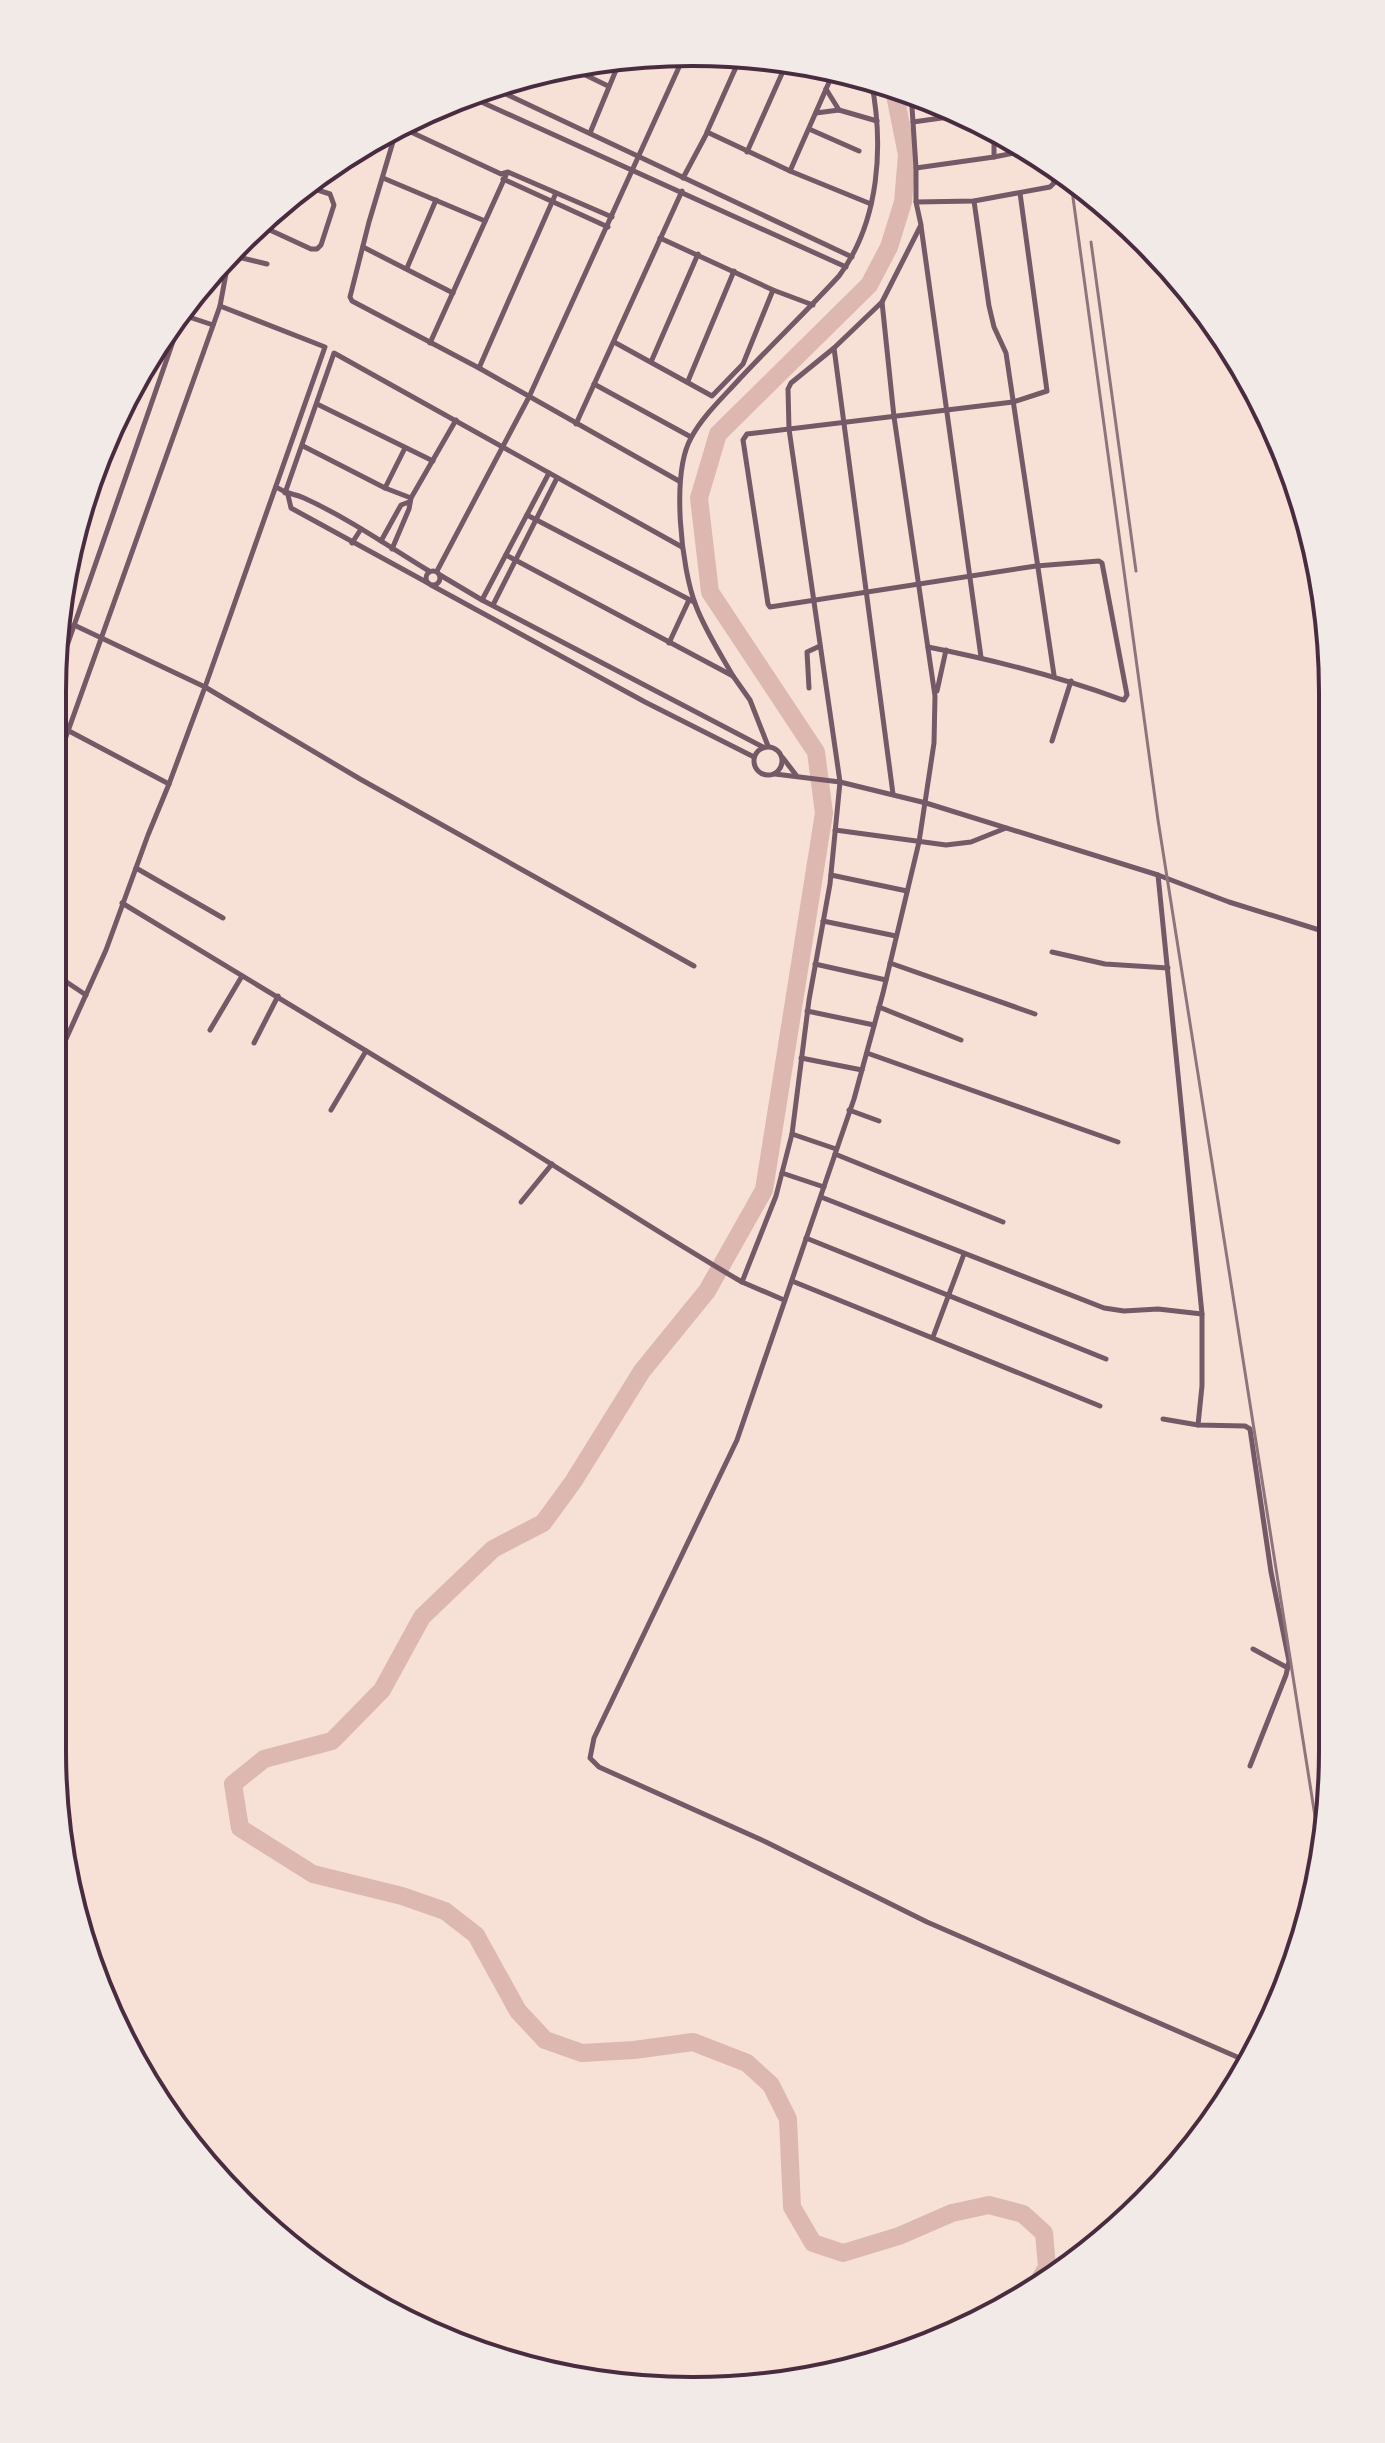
<svg xmlns="http://www.w3.org/2000/svg" width="1385" height="2443" viewBox="0 0 1385 2443" font-family="'Sofia Sans Condensed',sans-serif">
<rect width="100%" height="100%" fill="#f7e1d7"/>
<g fill="none" stroke-linecap="round" stroke-linejoin="round">
<path stroke="#dcb8b0" stroke-width="18" d="M893 85 907 155 903 202 889 247 869 285 718 434 699 498 710 592 816 752 824 813 764 1190 707 1291 642 1371 573 1482 543 1523 493 1549 422 1617 382 1690 332 1741 264 1759 233 1784 240 1828 313 1874 402 1896 445 1911 476 1935 518 2011 545 2040 582 2053 634 2050 693 2042 747 2063 771 2085 788 2119 792 2207 813 2243 843 2253 899 2236 952 2213 989 2205 1023 2214 1044 2233 1047 2267 1040 2279"/>
<g stroke="#755966" stroke-width="5">
<path d="M741 56 707 132 790 171 871 204"/>
<path d="M569 67 608 86"/>
<path d="M491 87 852 257"/>
<path d="M826 89 839 110"/>
<path d="M911 92 916 168V202L921 225 882 302 894 417 935 696 934 743 919 842 883 993 854 1099 737 1440 594 1738 590 1758 599 1767 766 1842 927 1922 1251 2063"/>
<path d="M468 96 846 267"/>
<path d="M816 113 839 110 877 121"/>
<path d="M913 122 963 115"/>
<path d="M398 125 369 222 350 297 352 301 479 368 679 481"/>
<path d="M398 126 501 174 508 172 612 217"/>
<path d="M809 129 859 151"/>
<path d="M590 133 621 58"/>
<path d="M747 152 788 60"/>
<path d="M994 157 1029 150"/>
<path d="M916 168 994 157V129"/>
<path d="M790 171 834 71"/>
<path d="M383 178 485 221"/>
<path d="M683 178 707 133"/>
<path d="M503 179 608 227"/>
<path d="M974 201 989 306 994 327 1006 353 1054 675"/>
<path d="M916 202 974 201 1050 187 1054 183 1051 167"/>
<path d="M259 225 311 249H317L321 245 334 205 330 194 302 185"/>
<path d="M921 226 981 657"/>
<path d="M660 238 773 290 813 305"/>
<path d="M363 247 453 293"/>
<path d="M230 255 267 264"/>
<path d="M407 268 436 200"/>
<path d="M180 314 213 325"/>
<path d="M614 342 712 396 743 364 773 290"/>
<path d="M430 343 507 173"/>
<path d="M834 348 893 794"/>
<path d="M651 362 698 254"/>
<path d="M479 368 556 193"/>
<path d="M688 381 734 271"/>
<path d="M594 384 691 437"/>
<path d="M317 404 433 461"/>
<path d="M576 424 682 191"/>
<path d="M303 446 385 488 411 498"/>
<path d="M276 487C288 495 293 493 304 498 348 518 388 546 429 571"/>
<path d="M385 488 405 448"/>
<path d="M285 493 334 353 682 547"/>
<path d="M288 495 291 508 428 583"/>
<path d="M527 515 694 602"/>
<path d="M381 541 401 505 409 502"/>
<path d="M352 543 361 529"/>
<path d="M392 549 409 509 411 498 456 420"/>
<path d="M506 555 733 676 750 700 768 746"/>
<circle cx="433" cy="578" r="7"/>
<path d="M437 571 529 397 685 54"/>
<path d="M440 575 482 600 763 747"/>
<path d="M431 585 645 702 754 757"/>
<path d="M482 600 549 473"/>
<path d="M493 605 557 478"/>
<path d="M74 625 205 687 360 779 694 966"/>
<path d="M669 643 689 600"/>
<path d="M928 647C994 660 1057 676 1120 699L1124 700 1127 695 1102 563 1099 561 1036 566 770 607 768 604 743 440 747 434 1013 402 1047 391 1020 193"/>
<path d="M733 676C720 653 705 630 696 606 681 568 671 474 691 438 701 419 718 402 733 386 768 348 805 313 839 276 880 221 884 144 871 80"/>
<path d="M53 686 185 307"/>
<path d="M809 688 807 652 820 646"/>
<path d="M937 691 946 650"/>
<path d="M69 731 169 784"/>
<path d="M1052 741 1071 681"/>
<circle cx="768" cy="761" r="14"/>
<path d="M783 758 796 775"/>
<path d="M53 773 220 306 230 252"/>
<path d="M775 774 840 782 926 803 1158 875 1229 902 1329 933"/>
<path d="M835 830 946 845 971 842 1006 828"/>
<path d="M136 868 223 918"/>
<path d="M831 875 907 891"/>
<path d="M1158 875 1202 1314V1386L1198 1425"/>
<path d="M122 903C250 980 378 1057 505 1135 584 1184 661 1235 742 1282"/>
<path d="M823 921 896 936"/>
<path d="M1052 952 1105 964 1168 968"/>
<path d="M890 963 1035 1014"/>
<path d="M815 964 886 980"/>
<path d="M53 973 86 995"/>
<path d="M879 1007 961 1040"/>
<path d="M807 1011 874 1025"/>
<path d="M210 1030 242 976"/>
<path d="M254 1043 278 996"/>
<path d="M867 1053 1118 1142"/>
<path d="M801 1058 862 1070"/>
<path d="M53 1068 106 950 148 835 169 784 205 687 325 347 220 306"/>
<path d="M331 1110 366 1051"/>
<path d="M849 1110 879 1121"/>
<path d="M792 1134 836 1149"/>
<path d="M835 1154 1003 1222"/>
<path d="M782 1173 824 1187"/>
<path d="M821 1197 1104 1308 1124 1311 1158 1309 1202 1314"/>
<path d="M521 1202 552 1164"/>
<path d="M806 1238 1106 1359"/>
<path d="M792 1281 1100 1406"/>
<path d="M784 1300 742 1282 776 1196 792 1134 809 1000 830 884 840 782 789 429 788 389 791 383 834 348 882 302"/>
<path d="M933 1337 964 1254"/>
<path d="M1163 1419 1198 1425 1245 1426 1250 1429 1271 1572 1289 1661 1286 1675 1250 1766"/>
<path d="M1253 1649 1288 1668"/>
<path d="M1325 1748 1332 1753"/>
</g>
<g stroke="#8f747c" stroke-width="3">
<path d="M1071 183 1158 820 1320 1848"/>
<path d="M1091 242 1136 571"/>
</g>
</g>
<path d="M0 0H1385V2443H0ZM692 66H693A626 626 0 0 1 1319 692V1751A626 626 0 0 1 693 2377H692A626 626 0 0 1 66 1751V692A626 626 0 0 1 692 66Z" fill="#f1eae7" fill-rule="evenodd"/>
<path fill="none" stroke="#4a2c40" stroke-width="4" d="M692 66H693A626 626 0 0 1 1319 692V1751A626 626 0 0 1 693 2377H692A626 626 0 0 1 66 1751V692A626 626 0 0 1 692 66Z"/>
</svg>
